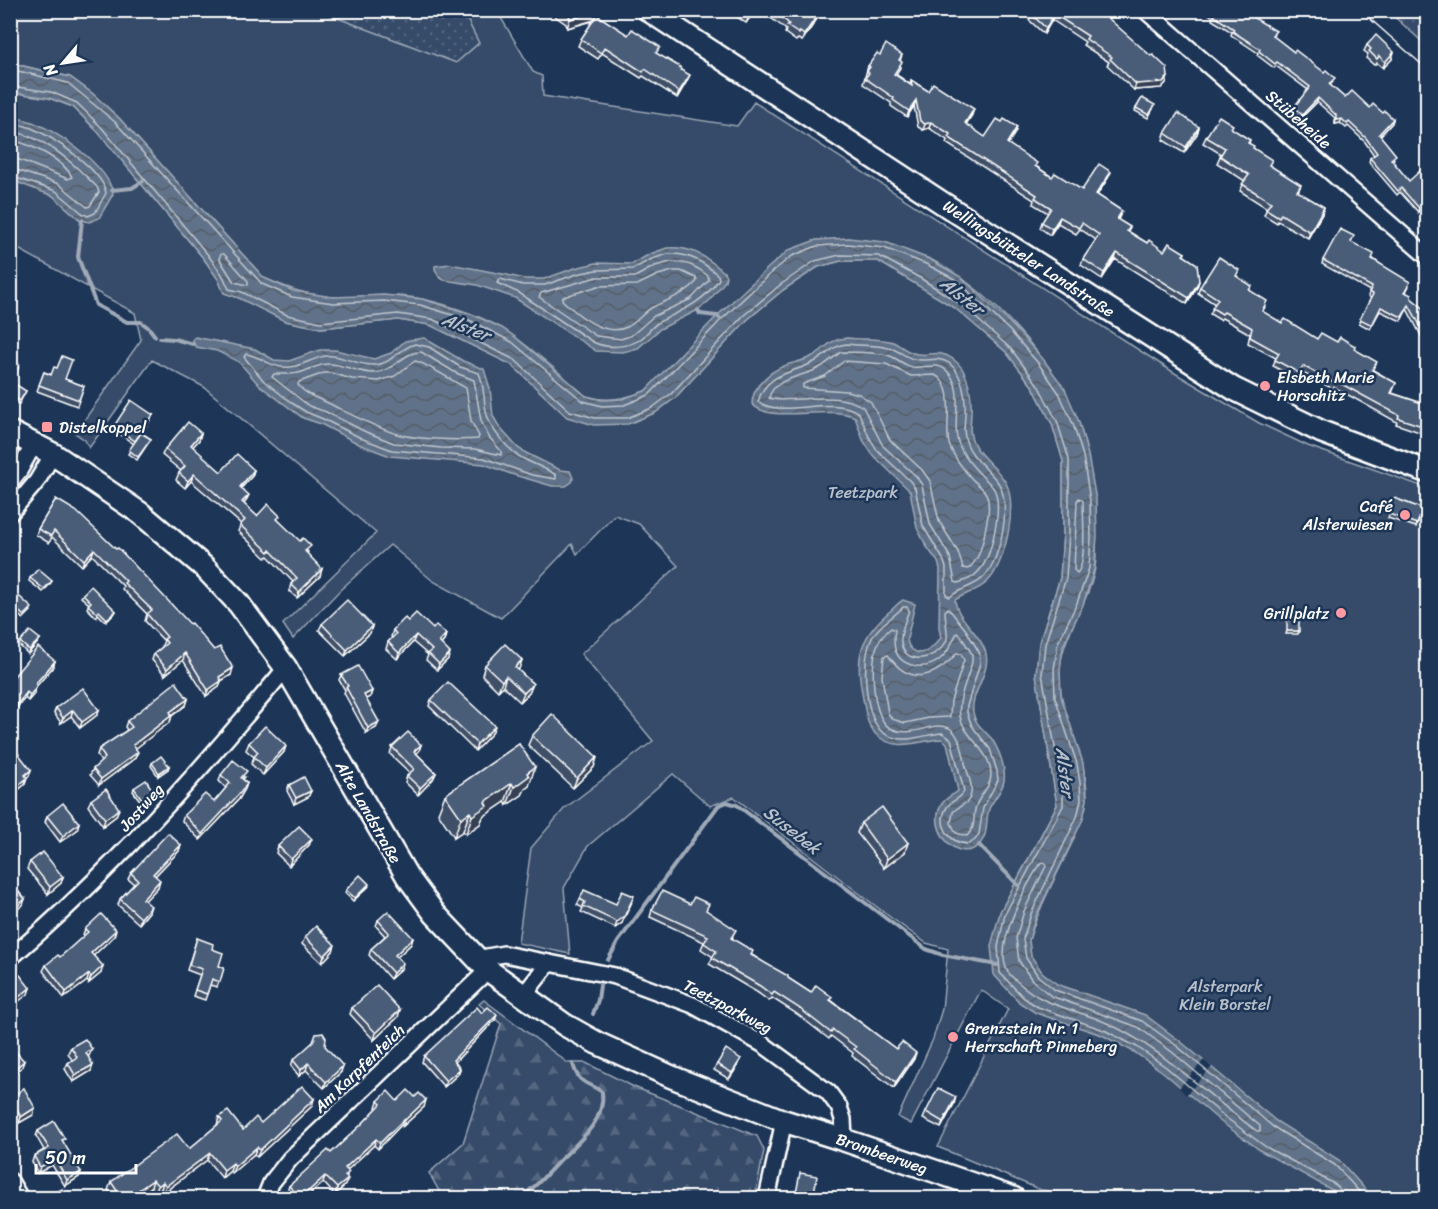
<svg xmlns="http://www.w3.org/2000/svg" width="1438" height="1209" viewBox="0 0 1438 1209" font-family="Sriracha,sans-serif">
<defs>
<pattern id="grass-dots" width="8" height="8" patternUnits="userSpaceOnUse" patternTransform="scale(1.5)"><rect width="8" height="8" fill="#364b69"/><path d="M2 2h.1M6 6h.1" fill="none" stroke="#546680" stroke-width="1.8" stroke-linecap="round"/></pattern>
<pattern id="forest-firs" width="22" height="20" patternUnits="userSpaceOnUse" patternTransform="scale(1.5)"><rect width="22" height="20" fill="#364b69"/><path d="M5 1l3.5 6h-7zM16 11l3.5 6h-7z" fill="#546680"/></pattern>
<pattern id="water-waves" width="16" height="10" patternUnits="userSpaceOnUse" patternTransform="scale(1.5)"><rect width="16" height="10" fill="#617289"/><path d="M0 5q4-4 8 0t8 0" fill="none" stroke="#555d67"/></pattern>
</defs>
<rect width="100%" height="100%" fill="#1d3557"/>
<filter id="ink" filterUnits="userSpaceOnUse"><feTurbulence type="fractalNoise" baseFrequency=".0167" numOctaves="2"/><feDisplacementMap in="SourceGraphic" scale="12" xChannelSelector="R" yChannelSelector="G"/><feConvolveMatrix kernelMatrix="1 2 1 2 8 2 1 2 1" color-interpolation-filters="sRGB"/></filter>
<g filter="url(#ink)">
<g fill="url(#grass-dots)" stroke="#9aa5b4" stroke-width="1.5">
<path d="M319 11H463L479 43 456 63Z"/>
<path d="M1388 11H1427V46Z"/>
</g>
<path fill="url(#forest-firs)" stroke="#9aa5b4" stroke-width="1.5" d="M484 1000 568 1063H586L634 1087 757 1136 764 1150 755 1198H443L429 1173 463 1143 501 1024 479 1004Z"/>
<path fill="#364b69" stroke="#9aa5b4" stroke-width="1.5" d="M11 11H319L456 63 479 43 463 11H497L533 72 542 76 543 96 737 126 754 102 1173 372 1259 423 1308 446 1427 488V1198H1108L1041 1190 938 1147 1008 1009 981 990 911 1124 898 1117 933 1039 942 1009 948 949 926 943 890 917 734 797 710 806 673 774 588 846 564 888 570 954 518 943 531 848 564 809 653 741 581 654 678 566 639 524 615 515 577 554 572 544 501 618 433 581 390 545 340 590 293 639 283 624 376 533 204 387 152 360 89 448 85 440 75 433 141 340 135 313 11 245 10 92 49 98 73 107 98 132 204 259 218 279 224 293 239 298 285 321 321 328 398 320 430 325 512 365 546 397 655 413 675 398 747 320 783 290 818 267 841 261H878L955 308 1006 352 1033 387 1052 424 1063 461V533L1060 578 1039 643 1036 674 1057 805 1000 912 1029 940C1039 907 1056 877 1071 845 1077 830 1086 815 1087 798 1088 752 1055 712 1060 666 1065 630 1089 603 1095 568 1098 546 1096 524 1093 501 1090 473 1088 447 1078 421 1056 362 988 289 932 260 924 256 914 255 906 253 887 248 868 243 848 238L645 391C625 399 607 402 586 396 563 376 540 355 515 337 491 319 451 305 422 299 393 293 364 298 335 297 309 296 287 288 264 278L119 118 92 93 70 77 11 63Z"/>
<g fill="url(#water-waves)" stroke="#a0aab8" stroke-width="1.5">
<path d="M10 63 70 77 92 93 119 118 264 278 293 291 333 297 384 295 422 299 471 314 502 328 515 337 586 396 602 400 622 399 645 391 717 316 769 267 789 250 816 240 848 238 885 242 929 259 961 277 1014 327 1043 359 1065 389 1079 422 1088 455 1096 500 1097 537 1094 570 1083 605 1063 646 1060 670 1061 696 1083 763 1087 800 1083 819 1036 916 1029 940 1031 956 1042 972 1057 984 1145 1015 1180 1041 1276 1121 1339 1160 1373 1198H1340L1332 1190 1263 1152 1221 1122 1163 1072 1134 1052 1102 1035 1036 1013 1020 1003 994 975 991 946 1000 912 1057 805 1036 674 1039 643 1060 578 1063 533V461L1052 424 1033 387 1006 352 955 308 878 261H841L818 267 783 290 747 320 675 398 655 413 628 424 594 425 567 417 512 365 430 325 398 320 321 328 285 321 239 298 224 293 218 279 204 259 98 132 73 107 49 98 11 92Z"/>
<path d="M11 117C17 118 23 119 29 121 55 129 109 166 113 194L99 218 89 222 79 219 53 196 11 180Z"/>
<path d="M667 248C691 246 707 257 724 272L726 276 725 281 709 301 698 310 660 329 638 348 623 352 596 351 590 347 515 298 477 285 444 280 439 277 435 269V266L450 264 503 274 524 279H544L575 268 596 263 632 264 650 254Z"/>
<path d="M195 337 255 349 274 360 289 361 320 350H335L374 359 391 353 405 341 424 338 463 361 484 369 490 389 493 416 500 428 518 448 526 453 560 470 570 471 573 478 572 482 566 486H552L511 474 484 464 390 456 361 445 321 424 303 418 259 385 239 362 217 351 196 347 192 340Z"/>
<path d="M847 338C862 340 879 338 893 342 900 345 906 351 913 353 928 358 937 348 953 359 969 370 972 395 971 413 971 421 969 429 971 436 976 456 997 466 1006 483 1018 505 1005 566 987 582 978 591 965 593 955 600 957 619 979 632 985 650 993 671 970 692 973 712 974 723 984 730 991 738 999 749 1006 768 1004 781 1002 792 993 799 989 809 985 821 989 833 980 844 959 866 927 830 941 805 946 797 952 796 958 791L947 743 942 739C920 740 899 752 879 737 868 729 866 716 864 704 856 662 855 641 889 612 894 608 898 603 903 600L915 604 907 639C908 651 920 657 930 649 934 646 938 641 941 638L939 628 940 569 938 562 927 547 917 528 910 491 872 454 863 440 855 417C827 404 771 425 752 404 752 387 769 372 784 366 792 362 802 362 811 357 826 350 828 339 847 338Z"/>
</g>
<path fill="#1d3557" d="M1204 1060 1212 1067 1186 1095 1179 1088Z"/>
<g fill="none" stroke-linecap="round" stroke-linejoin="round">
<g stroke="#c0c7d0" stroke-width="1.5">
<path d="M10 69 68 83 115 122 262 284 292 297 333 303 384 301 420 305 469 320 512 342 583 401 602 406 624 405 649 395 721 320 773 271 792 256 817 246 848 244 884 248 926 264 958 281 1010 331 1038 363 1059 393 1073 424 1083 456 1090 501 1091 537 1089 568 1077 603 1058 643 1054 670 1055 697 1077 764 1080 783 1081 800 1077 817 1031 914 1023 939 1026 958 1038 976 1055 990 1142 1021 1177 1046 1272 1126 1335 1165 1365 1198"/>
<path d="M10 86 51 92 77 103 102 128 208 255 223 276 229 289 242 292 287 315 321 322 398 314 432 319 515 360 570 411 595 418H627L652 408 672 393 743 316 780 285 815 261 840 255 879 256 920 278 959 303 1011 349 1038 385 1057 421 1069 459V533L1066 578 1045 644 1042 674 1063 792V806L1005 914 998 947 1000 973 1024 998 1038 1007 1104 1030 1137 1047 1166 1067 1225 1117 1266 1147 1336 1185 1343 1193 1344 1198"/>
<path d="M10 123C17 124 23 125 29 127 50 135 103 170 106 193L95 213 88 216 82 213 56 191 10 176"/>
<path d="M10 131C46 137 72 162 97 187L99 192 90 206 87 207 59 184 10 168"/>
<path d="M10 140C29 143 64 160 72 177L68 179 20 160 10 159"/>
<path d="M221 254H224L248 281V285L234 282 219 258Z"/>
<path d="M668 254C689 253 703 262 718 275L719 279C704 302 683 310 659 322 652 326 648 333 642 338 629 348 607 349 593 342L519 293 497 283 500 279 523 285H545L577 274 596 270 633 269 652 259Z"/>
<path d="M671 262C686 261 697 266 708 276L709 280 691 299 654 316 632 335 621 339 596 336 539 297 541 293 597 277H635L655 266Z"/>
<path d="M673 271H681L696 278 697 281C686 294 667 300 653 307 643 312 637 323 627 327 604 338 577 314 562 300L563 297 598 286 637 285 658 275Z"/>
<path d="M415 344 429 347 460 367 479 373C485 387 483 401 487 415 492 431 507 449 522 458 533 464 545 468 556 475V479L532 475 484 458 392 450 363 439 323 419 306 412 292 403 264 381 244 357 246 354C263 356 270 369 290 367 305 366 317 354 334 356 347 358 361 366 375 365 391 364 400 348 415 344Z"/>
<path d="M847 344C861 346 879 344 893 349 900 352 906 357 913 359 926 363 937 355 949 363 963 374 966 397 965 414 965 422 963 429 965 437 968 455 986 467 997 481 1013 501 1001 558 985 576 975 587 960 588 950 597L946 595V568L943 559 923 526 915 488 910 481 877 450 869 437 859 413C829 394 785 419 758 402 766 372 792 374 814 362 827 356 832 345 847 344Z"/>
<path d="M421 352 456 373 474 380 481 421 489 437 501 451V455L475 449 441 448 394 443 366 432 326 412 309 406 272 377 274 374C284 374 293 375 302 372 311 369 319 364 329 364 344 364 360 374 375 373 394 371 404 351 421 352Z"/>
<path d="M841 352C855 352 873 352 887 355 896 357 903 365 912 367 924 369 937 361 947 371 966 390 951 420 958 442 962 454 973 467 982 476 986 480 991 484 994 489 1003 507 992 558 978 572 973 578 965 581 958 583L955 582 950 557 930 524 922 485 916 476 883 446 863 407C845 395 819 398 798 399 788 400 778 401 769 398 773 378 802 377 817 369 826 365 833 357 841 352Z"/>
<path d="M415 361C422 361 456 383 466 388L471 421 479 436 478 439C459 441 411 439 394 433 373 426 354 416 334 406 321 399 308 397 298 385L299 382 324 373H331L352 379 379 381 395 376Z"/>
<path d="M844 361 886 364 911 376 935 375C957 386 944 424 949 444 953 456 963 469 972 479 977 484 984 488 987 496 991 509 986 524 984 537 981 549 978 561 968 569L963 568 958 552 939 521 930 481 922 470 890 440 871 402 859 394 847 391 803 388V384L825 376Z"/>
<path d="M1079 498 1083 501C1083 517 1087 563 1077 573L1074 570 1077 501Z"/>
<path d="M903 607H907L909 610C906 620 898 636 902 647 910 668 942 656 947 639 948 634 945 618 945 611L948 608 966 630 979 652 980 663 967 706V713L972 726 990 749 997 771 998 780 983 808 979 834 975 840 969 844C950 844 936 825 947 807 952 799 961 800 964 791L951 739 942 733C928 734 908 742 896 738 890 737 884 734 880 730 864 711 861 657 873 636 880 624 894 617 903 607Z"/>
<path d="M891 628 895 630C894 636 893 642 895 649 900 667 925 671 939 660 950 651 951 643 957 633L960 635 972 654V662C968 678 957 699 960 716 964 739 997 754 990 781 987 790 979 797 976 806 972 817 977 827 967 836L956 833 951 823 953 812C957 807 962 806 967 802 977 791 967 774 965 763 954 695 923 745 890 728 872 718 870 663 877 646 880 638 885 633 891 628Z"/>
<path d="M957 653 961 654 964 660 951 701 950 717 929 718 905 723 892 719 888 713 882 677 884 656 888 655C910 687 935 678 957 653Z"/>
<path d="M1042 862 1045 863 1046 866 1024 911 1016 938 1019 961 1032 980 1051 996 1138 1027 1172 1052 1260 1126V1131H1257C1207 1096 1165 1050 1109 1024 1076 1008 1047 1009 1018 982 1014 979 1008 974 1006 968 996 941 1026 884 1042 862Z"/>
</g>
<g stroke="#a0aab8" stroke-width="4">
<path d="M112 190 132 188 143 181"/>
<path d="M82 220 78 257 96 305 127 322H141L149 328 155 336"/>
<path d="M698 310 700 314 717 316 721 319"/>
<path d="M160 338 174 339 193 344"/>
<path d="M979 845 1018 885"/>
<path d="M608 960 618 942 718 806 727 802 737 805 926 949 943 955 997 965"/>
<path d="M593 1014 598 1000 600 985"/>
<path d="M519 1198C537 1187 548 1172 563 1157 580 1141 606 1119 602 1092 588 1081 579 1086 573 1064"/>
</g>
<defs>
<g id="minor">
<path d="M1145 10 1428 257"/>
<path d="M10 482 19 471 34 444"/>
<path d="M10 513 37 481 53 454"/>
<path d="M10 958C113 871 200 771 286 668"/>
<path d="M476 959 504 954 615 976 693 1005 764 1045 828 1092 839 1107 843 1119 844 1140"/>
<path d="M523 996 549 963"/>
<path d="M10 1181 20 1198"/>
<path d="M265 1198 271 1183 290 1159 488 970"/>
<path d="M767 1198 784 1121"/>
</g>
<g id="secondary">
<path d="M648 10 950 208 1234 389 1322 432 1428 472"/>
<path d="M10 432 53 454 140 513 204 567 239 604 286 668 407 876 435 914 488 970 565 1025 597 1043 672 1077 784 1121 844 1140 1013 1198"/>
</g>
</defs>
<use href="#minor" stroke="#fff" stroke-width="20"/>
<use href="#secondary" stroke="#fff" stroke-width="26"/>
<use href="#minor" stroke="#1d3557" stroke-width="15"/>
<use href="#secondary" stroke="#1d3557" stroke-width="21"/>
<path stroke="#fff" stroke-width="1.5" d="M1360 10 1428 70"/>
</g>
<g fill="#405068" stroke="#fff" stroke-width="1.5">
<path d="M535 10H543L541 14Z"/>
<path d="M546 10H595V17L657 54 687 81 677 98 643 76 641 78 602 53 598 59 578 46 581 39 593 21 567 28 566 24Z"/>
<path d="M732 10H755L746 23 731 13Z"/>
<path d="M760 10H821L819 16 802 41 798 39 796 41 785 33 786 30 783 27Z"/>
<path d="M1033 10 1109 19 1166 83 1161 88 1134 90 1107 65 1109 62 1083 45 1085 42 1052 20 1044 34 1029 20Z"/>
<path d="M1241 10 1274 34 1273 36 1333 82 1330 85 1345 98 1383 113 1393 119 1392 123 1380 136 1394 159 1392 161 1409 181 1428 179V185L1423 189 1428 194V204L1418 212 1400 192 1397 195 1369 162 1370 158 1374 155 1365 142 1348 126 1346 128 1340 123 1335 124V118L1317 102 1301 118 1293 111 1294 107 1308 90 1276 66 1274 68 1257 55 1258 53 1231 35 1232 32 1212 20 1213 17 1204 11Z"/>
<path d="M1367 45 1392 59 1383 68 1377 63 1374 65 1366 58 1368 54 1364 51Z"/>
<path d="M880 55H902L900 61V68L896 74 910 84 911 80 928 91 972 115 966 124 985 137 1002 122 1017 127 1015 133 1008 144 1036 166 1052 177 1082 190 1108 178 1097 195 1122 211 1118 220 1130 227 1128 231 1147 243 1164 251 1185 253 1184 255 1199 281 1197 287 1187 304 1115 259 1102 279 1081 265 1083 259 1096 240 1080 229 1076 234 1058 223 1050 235 1040 228 1042 222 1048 213 1033 204 1034 200 946 143 947 140 929 128 923 130 918 127 914 106 907 117 891 106V103L863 84 868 66Z"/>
<path d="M1136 108 1153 109 1148 118 1135 111Z"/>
<path d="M1199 127 1197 134 1184 153 1163 140 1165 133Z"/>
<path d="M1231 129 1250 140 1249 143 1270 166 1301 185 1298 192 1324 207 1322 214 1308 238 1278 221 1277 223 1264 215 1267 208 1240 191 1245 181 1217 163 1221 154 1203 143 1206 137Z"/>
<path d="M1351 242 1409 286 1406 292 1411 298 1428 312V341L1425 343 1407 309 1401 321 1380 311 1370 329 1359 323 1371 298 1368 296 1370 291 1322 264 1323 260Z"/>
<path d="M1237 276 1265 307 1262 312 1282 323 1317 339 1337 342 1354 349 1373 370 1396 383 1392 393 1428 405V435L1396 424 1397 422 1334 387 1333 389 1301 372 1297 379 1273 366 1276 358 1248 343 1250 334 1222 318 1220 320 1210 314 1215 304 1198 293 1200 287Z"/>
<path d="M44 372 84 386 77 406 37 391Z"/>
<path d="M26 391 19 404 10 400V392Z"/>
<path d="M153 415 142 433 151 439 137 460 128 454 134 444 112 429 114 426Z"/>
<path d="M201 433 199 440 192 447 221 472 254 470 252 476 241 488 246 501 244 504 257 516 278 520 308 552 307 554 320 576 297 598 289 591 291 584 293 582 268 556 266 558 238 531 241 524 191 481 185 488 176 480 179 473 181 471 162 455 165 449Z"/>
<path d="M1394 498 1423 509 1416 527 1388 518Z"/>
<path d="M56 499 231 675 221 681 219 687 206 696 183 660 165 675 152 660 154 654 163 646 162 645 164 641 145 621 147 614 122 589 123 586 92 555 82 566 52 537 49 543 36 535 38 529Z"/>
<path d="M30 578 52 581 50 584 43 592 29 581Z"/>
<path d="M10 588 31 611 23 619 10 607Z"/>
<path d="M83 594 116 611 114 614 106 622 98 614 96 617 87 608 89 604 81 597Z"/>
<path d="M408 621 433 629 446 634 444 641 441 644 448 659 437 670 426 660 428 655 413 642 397 659 386 649 388 642 392 638 391 637 393 630Z"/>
<path d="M322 624 372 626 370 633 345 656 319 630Z"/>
<path d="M40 639 38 642 28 654 19 645 20 642Z"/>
<path d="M522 660 518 670 533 684 529 693 520 702 503 686 498 691 482 675 485 665Z"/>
<path d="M55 661 53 667 36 686 34 694 28 701 25 698 10 716V681Z"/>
<path d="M341 675 372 691 370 697 366 699 379 722 376 728 366 733 344 693 345 690 339 680Z"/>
<path d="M188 699 186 705 172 715 170 722 135 748V758L99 785 90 775 93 769 101 762 97 755 99 749 127 730 125 727 127 721Z"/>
<path d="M431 700 492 733 475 751 429 706Z"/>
<path d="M56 708 99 710 97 715 80 728 71 716 61 723 54 713Z"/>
<path d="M532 736 597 757 594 767 573 788 528 745Z"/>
<path d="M249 743 284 752 263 775 251 764 254 757 246 750Z"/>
<path d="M519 744 529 786 525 789 522 795 507 805 505 802 483 817 480 824 466 834 463 831 454 837 438 813 445 795Z"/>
<path d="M392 747 419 751 416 753 436 773 433 779 418 795 405 782 407 776 410 773 390 754Z"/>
<path d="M10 757 29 776 27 778 25 784 17 791 15 788 10 792Z"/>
<path d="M152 763 169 766 168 769 158 776 151 766Z"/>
<path d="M221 775 245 777 243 779 247 783 245 789 239 799 200 840 182 821 184 815 214 802 226 788 219 781Z"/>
<path d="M289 785 311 791 308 797 294 804 287 791Z"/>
<path d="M134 788 152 794 141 802 133 791Z"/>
<path d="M91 800 116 816 103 826 88 806Z"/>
<path d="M47 816 77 830 60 842 45 822Z"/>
<path d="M861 823 905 852 884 868 857 833Z"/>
<path d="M309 845 289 866 276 853 278 846Z"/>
<path d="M179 851 155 876 158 887 145 900 149 912 139 924 118 905 120 899 134 884 128 879 131 873Z"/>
<path d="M30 862 61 883 48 894 27 869Z"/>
<path d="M368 887 353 901 345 893 346 890Z"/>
<path d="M580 899 622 923 615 928 581 912 583 908 577 905Z"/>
<path d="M690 904 706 910 733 937 732 938 752 955 811 993 832 997 831 1000 896 1049 914 1059 894 1088 852 1056 853 1053 831 1036 829 1039 797 1014 772 998 769 1001 758 993 709 964 713 957 701 949 704 942 650 917 652 910Z"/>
<path d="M378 920 413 938 411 944 397 957 401 969 390 979 369 955 371 949 385 936 376 926Z"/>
<path d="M85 929 114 936 93 956 101 973 89 983 87 981 64 998 43 971 46 965 60 957 84 936 83 935Z"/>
<path d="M305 937 333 951 322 963 302 944Z"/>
<path d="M197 938 219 966 224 968 217 987 210 985 205 1000 193 996 200 975 187 970Z"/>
<path d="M352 1008 398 1017 374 1040 350 1014Z"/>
<path d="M482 1013 495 1020 455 1062 460 1069 458 1074 444 1087 422 1062 424 1056Z"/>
<path d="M325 1046 341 1072 324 1088 306 1070 299 1076 291 1066 293 1060Z"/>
<path d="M71 1047 89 1056H88L91 1071 73 1082 65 1069 68 1063 72 1060 68 1053Z"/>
<path d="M741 1059 738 1066 729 1079 714 1070 717 1064Z"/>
<path d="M15 1095 35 1108 33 1115 19 1123 11 1109Z"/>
<path d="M378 1101H397L424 1107 403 1126 401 1125 378 1149 374 1145 347 1170V1178L345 1185 335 1195 323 1182 305 1198H293L287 1192 289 1186 331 1153 362 1124 377 1108 376 1107Z"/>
<path d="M954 1104 941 1128 923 1119 926 1112Z"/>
<path d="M312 1106 257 1157 254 1154 232 1173 230 1171 222 1178 207 1160 163 1193 161 1189 155 1193 151 1187 135 1198H115L108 1190 111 1182 189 1149 217 1125 219 1117 243 1130Z"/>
<path d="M38 1131 63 1142 79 1177 65 1186 52 1165 38 1173 32 1162 34 1156 44 1150 36 1136Z"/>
</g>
<g fill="#344155" stroke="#fff" stroke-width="1.5">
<path d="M753 10H755L746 23 749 17Z"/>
<path d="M821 10 819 16 802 41 804 35Z"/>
<path d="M597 12 594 20 567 28 570 19Z"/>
<path d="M1054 14 1052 20 1044 34 1046 28Z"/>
<path d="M1394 52 1392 59 1383 68 1385 62Z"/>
<path d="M690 75 687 81 677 98 679 92Z"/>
<path d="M1168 77 1166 83 1161 88 1134 90 1136 84Z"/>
<path d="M1318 98 1317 102 1301 118 1302 115Z"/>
<path d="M916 100 914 106 907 117 909 111Z"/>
<path d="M974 109 972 115 963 129 965 123Z"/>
<path d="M1342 119 1340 123 1335 124 1336 120Z"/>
<path d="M1393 119 1392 123 1378 138 1379 134Z"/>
<path d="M931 122 929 128 923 130 925 124Z"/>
<path d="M1017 127 1015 133 1004 149 1007 143Z"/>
<path d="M1199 127 1197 134 1184 153 1186 147Z"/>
<path d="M1111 172 1108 178 1094 200 1096 194Z"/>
<path d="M1428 201V204L1418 212 1419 208Z"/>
<path d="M1324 207 1322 214 1308 238 1310 232Z"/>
<path d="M1060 217 1058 223 1050 235 1052 229Z"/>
<path d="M1117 253 1115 259 1102 279 1104 273Z"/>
<path d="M1199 281 1197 287 1187 304 1189 298Z"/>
<path d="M19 366 17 372 10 378V374Z"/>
<path d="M201 433 199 440 188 452 191 445Z"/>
<path d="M254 470 252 476 237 493 240 487Z"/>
<path d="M194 474 191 481 185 488 188 481Z"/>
<path d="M249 495 246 501 240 508 242 502Z"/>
<path d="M94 549 92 555 82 566 84 560Z"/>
<path d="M322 569 320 576 297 598 299 592Z"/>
<path d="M116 611 114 614 106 622 107 619Z"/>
<path d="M372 626 370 633 345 656 347 650Z"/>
<path d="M1287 631H1299L1298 634H1286Z"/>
<path d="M446 634 444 641 436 649 439 642Z"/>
<path d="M416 635 413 642 397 659 399 653Z"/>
<path d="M40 639 38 642 28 654 29 650Z"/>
<path d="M185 653 183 660 165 675 167 669Z"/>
<path d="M450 653 448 659 437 670 439 664Z"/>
<path d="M522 660 519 669 512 676 515 667Z"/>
<path d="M55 661 53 667 34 689 36 683Z"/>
<path d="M233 668 231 675 217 683 219 677Z"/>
<path d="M506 676 503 686 498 691 502 681Z"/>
<path d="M221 681 219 687 206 696 208 690Z"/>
<path d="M533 684 529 693 520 702 524 693Z"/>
<path d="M36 688 34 694 28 701 30 695Z"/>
<path d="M372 691 370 697 362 701 364 695Z"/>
<path d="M27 692 25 698 10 716 11 712Z"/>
<path d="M188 699 186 705 168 719 170 712Z"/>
<path d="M73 710 71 716 61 723 63 718Z"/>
<path d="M99 710 97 715 80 728 82 722Z"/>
<path d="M172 715 170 722 131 752 133 745Z"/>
<path d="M379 722 376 728 366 733 368 728Z"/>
<path d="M495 726 492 733 475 751 477 744Z"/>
<path d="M421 745 419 751 412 758 414 751Z"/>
<path d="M286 746 284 752 263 775 266 768Z"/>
<path d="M138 752 135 758 99 785 101 779Z"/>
<path d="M597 757 594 767 573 788 577 778Z"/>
<path d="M169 766 168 769 158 776 159 773Z"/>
<path d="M535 767 529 786 525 789 522 795 507 805 514 787 527 773Z"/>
<path d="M31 770 29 776 22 781 25 775Z"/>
<path d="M436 773 433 779 418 795 420 788Z"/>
<path d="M27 778 25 784 17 791 19 785Z"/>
<path d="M17 782 15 788 10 792V787Z"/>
<path d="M247 783 245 789 239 799 200 840 202 834Z"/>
<path d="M512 783 505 802 483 817 480 824 466 834 472 816 485 802Z"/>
<path d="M153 791 152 794 141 802 142 799Z"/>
<path d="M311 791 308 797 294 804 296 798Z"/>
<path d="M119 809 116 816 103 826 105 819Z"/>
<path d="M470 812 463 831 454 837 461 818Z"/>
<path d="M79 823 77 830 60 842 63 836Z"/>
<path d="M312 839 309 845 289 866 291 859Z"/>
<path d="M908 843 905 852 884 868 887 859Z"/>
<path d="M181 845 179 851 151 880 153 874Z"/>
<path d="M63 877 61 883 48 894 50 887Z"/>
<path d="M160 880 158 887 141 905 143 899Z"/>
<path d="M369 884 368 887 353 901 355 898Z"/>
<path d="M25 899 23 905 10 915 13 910Z"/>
<path d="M632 902 622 923 615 928 617 922Z"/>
<path d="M151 906 149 912 139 924 141 918Z"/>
<path d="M116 930 114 936 89 960 91 953Z"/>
<path d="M413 938 411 944 393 961 395 955Z"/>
<path d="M335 945 333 951 322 963 324 956Z"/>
<path d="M403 963 401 969 390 979 393 973Z"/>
<path d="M103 966 101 973 89 983 91 977Z"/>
<path d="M89 974 87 981 64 998 66 992Z"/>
<path d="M30 988 28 994 10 1008V1004Z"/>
<path d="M400 1010 398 1017 374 1040 376 1033Z"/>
<path d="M497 1015 495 1020 451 1066 453 1060Z"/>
<path d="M92 1049 89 1056 83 1059 86 1053Z"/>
<path d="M916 1053 914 1059 894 1088 896 1082Z"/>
<path d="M741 1059 738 1066 729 1079 732 1073Z"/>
<path d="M24 1061 22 1067 10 1077V1073Z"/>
<path d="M308 1063 306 1070 299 1076 301 1070Z"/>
<path d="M93 1065 91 1071 73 1082 75 1075Z"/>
<path d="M343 1066 341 1072 324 1088 326 1082Z"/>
<path d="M460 1069 458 1074 444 1087 446 1081Z"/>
<path d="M956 1097 954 1104 941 1128 943 1122Z"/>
<path d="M314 1099 312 1106 257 1157 260 1150Z"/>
<path d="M426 1100 424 1107 403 1126 405 1120Z"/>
<path d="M35 1108 33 1115 19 1123 21 1117Z"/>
<path d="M404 1119 401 1125 378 1149 380 1143Z"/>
<path d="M376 1139 374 1145 343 1174 345 1168Z"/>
<path d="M257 1147 254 1154 232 1173 235 1166Z"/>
<path d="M210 1153 207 1160 163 1193 166 1186Z"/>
<path d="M55 1159 52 1165 38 1173 40 1167Z"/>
<path d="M233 1163 230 1171 222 1178 224 1170Z"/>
<path d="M81 1172 79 1177 65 1186 67 1180Z"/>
<path d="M325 1176 323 1182 305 1198H301Z"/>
<path d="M348 1179 345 1185 335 1195 337 1188Z"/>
<path d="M153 1180 151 1187 135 1198H127Z"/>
<path d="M163 1182 161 1189 155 1193 158 1186Z"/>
</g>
<g fill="#4a5d79" stroke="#fff" stroke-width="1.5">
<path d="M561 10H595L597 12 570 19 569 15Z"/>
<path d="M740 10H753L749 17Z"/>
<path d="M772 10H821L804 35 800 32 799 34 787 26 789 24 786 21Z"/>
<path d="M1033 10H1101L1109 17 1108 18 1151 56 1153 55 1167 68 1168 77 1163 82 1136 84 1110 59 1112 57 1086 39 1088 36 1054 14 1046 28 1031 14Z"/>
<path d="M1211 10H1241L1276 31 1272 35 1294 52 1295 50 1324 72 1326 70 1335 78 1329 84 1345 98 1352 91 1370 108 1373 104 1383 113 1385 111 1393 119 1379 134 1396 155 1391 159 1409 181 1420 171 1428 179V183L1422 188 1428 194V201L1419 208 1401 188 1398 191 1370 158 1377 153 1366 138 1349 122 1347 124 1342 119 1336 120V115L1318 98 1302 115 1294 107 1310 87 1277 62 1275 64 1259 51 1260 49 1232 31 1234 29 1214 16 1215 13Z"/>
<path d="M597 15 628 35 632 29 660 47 656 53 680 67 681 70 690 75 679 92 645 69 643 72 605 47 601 53 581 39Z"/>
<path d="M1376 35 1394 52 1385 62 1379 56 1377 59 1369 51 1371 49 1367 45Z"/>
<path d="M886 44 902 55 899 60 902 62 894 74 912 86 911 80 928 91 933 83 974 109 965 123 985 137 997 119 1002 122 1004 119 1017 127 1007 143 1037 163 1035 166 1052 177 1055 173 1082 190 1099 164 1111 172 1096 194 1122 211 1117 219 1130 227 1127 231 1147 243 1149 240 1164 251 1169 243 1185 253 1183 255 1197 264 1199 281 1189 298 1117 253 1104 273 1083 259 1099 235 1082 223 1079 228 1060 217 1052 229 1042 222 1051 208 1035 198 1037 195 948 137 950 134 931 122 925 124 920 121 916 100 909 111 893 100 894 98 865 78 869 73 867 71 870 67 868 66 877 53 880 55Z"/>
<path d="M1142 98 1155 105 1149 115 1136 108Z"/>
<path d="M1178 113 1199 127 1186 147 1165 133Z"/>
<path d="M1219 116 1233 125 1231 128 1250 140 1248 143 1254 146 1253 148 1272 160 1269 165 1301 185 1297 191 1324 207 1310 232 1281 214 1279 217 1266 209 1271 202 1242 184 1249 175 1220 156 1225 148 1206 137Z"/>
<path d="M1340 229 1354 236 1351 242 1374 254 1372 259 1410 282 1405 292 1411 295V298L1428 312V338H1427L1409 305 1402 317 1381 307 1372 325 1360 319 1373 294 1369 292 1372 287 1323 260Z"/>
<path d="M1219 257 1239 270 1236 276 1252 286 1249 290 1267 301 1262 311 1282 323 1285 319 1317 339 1321 333 1337 342 1340 337 1355 346 1354 349 1377 362 1372 370 1396 383 1391 393 1428 405V428L1398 418 1399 415 1336 381 1335 383 1303 366 1299 373 1275 360 1279 353 1250 337 1252 328 1224 312 1222 314 1212 308 1218 299 1200 287Z"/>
<path d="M62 356 72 360 65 379 84 386 79 400 39 385 44 372 51 375 54 367 57 368Z"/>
<path d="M10 357 17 360 19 366 10 374Z"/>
<path d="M15 384 26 391 20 401 10 396V392Z"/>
<path d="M131 400 153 415 135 441 114 426Z"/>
<path d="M188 422 201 433 191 445 221 472 237 454 254 470 240 487 249 495 242 502 257 516 268 504 280 516 277 519 300 541 303 538 311 546 305 551 322 569 299 592 291 584 297 578 270 550 269 552 240 525 245 520 194 474 188 481 179 473 185 466 165 449Z"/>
<path d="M141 433 151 439 138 457 129 450Z"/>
<path d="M1394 498 1423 509 1417 524 1389 514Z"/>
<path d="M56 499 76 511 116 549 118 548 190 624 191 623 214 650 220 647 233 668 219 677 221 681 208 690 185 653 167 669 154 654 167 643 164 639 167 637 147 614 152 610 124 583 126 581 94 549 84 560 54 531 51 536 38 529Z"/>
<path d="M38 569 52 581 44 589 30 578Z"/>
<path d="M91 586 116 611 107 619 99 611 97 613 88 605 91 602 83 594Z"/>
<path d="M10 588 32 608 24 616 10 603Z"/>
<path d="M347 600 372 626 347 650 322 624Z"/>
<path d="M416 613 433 629 436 625 446 634 439 642 450 653 439 664 428 653 432 650 416 635 399 653 388 642 396 634 393 630 405 618 408 621Z"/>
<rect x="1287" y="620" width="12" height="11"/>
<path d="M30 631 40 639 29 650 20 642Z"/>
<path d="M505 644 522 660 515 667 533 684 524 693 506 676 502 681 485 665Z"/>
<path d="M38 647 55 661 36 683V688L30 695 27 692 11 712 10 681Z"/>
<path d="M358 666 372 691 364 695 379 722 368 728 346 687 348 686 341 675Z"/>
<path d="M176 682 188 699 170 712 172 715 133 745 138 752 101 779 93 769 105 758 99 749 132 727 127 721Z"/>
<path d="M448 682 495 726 477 744 431 700Z"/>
<path d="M83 688 99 710 82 722 73 710 63 718 56 708Z"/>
<path d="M552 714 597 757 577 778 532 736Z"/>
<path d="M265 726 286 746 266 768 254 757 258 752 249 743Z"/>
<path d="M408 732 421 745 414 751 436 773 420 788 407 776 414 769 392 747Z"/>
<path d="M519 744 535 767 527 773 529 776 514 787 512 783 485 802 487 806 472 816 470 812 461 818 445 795Z"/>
<path d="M17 752 31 770 25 775 27 778 19 785 17 782 10 787V757Z"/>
<path d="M161 756 169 766 159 773 152 763Z"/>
<path d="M233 760 247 771 241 778 247 783 241 792 202 834 184 815 205 794 214 802 230 783 221 775Z"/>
<path d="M304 777 311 791 296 798 289 785Z"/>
<path d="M146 780 153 791 142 799 134 788Z"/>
<path d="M106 789 119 809 105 819 91 800Z"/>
<path d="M63 803 79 823 63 836 47 816Z"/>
<path d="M882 807 908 843 887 859 861 823Z"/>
<path d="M299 826 312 839 291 859 278 846Z"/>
<path d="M168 833 181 845 153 874 160 880 143 899 151 906 141 918 120 899 138 880 131 873Z"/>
<path d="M43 852 63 877 50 887 30 862Z"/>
<path d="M360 875 369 884 355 898 346 890Z"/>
<path d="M12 884 25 899 13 910 10 907V886Z"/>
<path d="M584 890 616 904 622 891 634 896 624 917 617 922 583 906 585 902 580 899Z"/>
<path d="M662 891 690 904 694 897 709 904 706 910 736 930 731 938 753 951 751 955 788 976V978L811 993 816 985 832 997 830 1000 896 1049 902 1042 916 1053 896 1082 854 1049 856 1047 833 1030 831 1033 799 1008 774 992 772 995 760 986 712 958 716 951 704 943 708 936 652 910Z"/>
<path d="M388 911 413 938 395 955 403 963 393 973 371 949 389 933 378 920Z"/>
<path d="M101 914 116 930 91 953 103 966 91 977 89 974 66 992 46 965 58 955 60 957 88 932 85 929Z"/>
<path d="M316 926 335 945 324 956 305 937Z"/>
<path d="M197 938 213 944 212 949 223 953 219 966 224 968 220 982 212 979 207 994 195 990 202 969 189 965Z"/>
<path d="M20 975 30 988 10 1004V983Z"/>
<path d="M377 985 400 1010 376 1033 352 1008Z"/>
<path d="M477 1007 482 1013 488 1007 497 1015 453 1060 460 1069 446 1081 424 1056Z"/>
<path d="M323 1033 326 1038 325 1046 343 1066 326 1082 308 1063 301 1070 293 1060 313 1042 316 1034Z"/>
<path d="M85 1039 92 1049 86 1053 93 1065 75 1075 68 1063 77 1057 71 1047Z"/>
<path d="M10 1045 24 1061 10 1073Z"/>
<path d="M726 1049 741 1059 732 1073 717 1064Z"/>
<path d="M302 1086 314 1099 260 1150 257 1147 235 1166 233 1163 224 1170 210 1153 166 1186 163 1182 158 1186 153 1180 127 1198H122L111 1182 177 1134 189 1149 222 1121 219 1117 228 1111 243 1130 256 1117 261 1123Z"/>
<path d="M24 1088 35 1108 21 1117 13 1102 18 1099 15 1095Z"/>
<path d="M938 1088 956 1097 943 1122 926 1112Z"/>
<path d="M408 1090 415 1097 419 1093 426 1100 405 1120 404 1119 380 1143 376 1139 345 1168 349 1172 345 1176 348 1179 337 1188 325 1176 301 1198 289 1186 328 1150 331 1153 362 1124 381 1104 378 1101 388 1091 397 1101Z"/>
<path d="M54 1121 65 1139 62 1140 81 1172 67 1180 55 1159 40 1167 34 1156 49 1148 38 1131Z"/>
<path d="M800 1173 817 1176 813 1198H795Z"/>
<path d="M62 1189 68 1198H52L51 1195Z"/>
<path d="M849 1191 861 1193 860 1198H848Z"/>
</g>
</g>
<g fill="#ff9aa2" stroke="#1d3557" stroke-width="2">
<circle cx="1265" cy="386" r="6"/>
<rect x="41" y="421" width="12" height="12" rx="3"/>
<circle cx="1405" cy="515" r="6"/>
<circle cx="1341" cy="613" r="6"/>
<circle cx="953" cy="1037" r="6"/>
</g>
<g text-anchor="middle" stroke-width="5" stroke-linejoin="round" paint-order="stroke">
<g font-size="16" fill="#fff" stroke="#1d3557">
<text transform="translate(1299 119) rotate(41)" y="6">Stübeheide</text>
<text transform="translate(1029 258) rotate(33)" y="6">Wellingsbütteler Landstraße</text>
<text transform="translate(141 807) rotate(-48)" y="6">Jostweg</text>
<text transform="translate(369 812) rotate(60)" y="6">Alte Landstraße</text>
<text transform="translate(728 1006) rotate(28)" y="6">Teetzparkweg</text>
<text transform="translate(359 1068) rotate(-44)" y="6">Am Karpfenteich</text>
<text transform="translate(882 1153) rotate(19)" y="6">Brombeerweg</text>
</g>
<g font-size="16" fill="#fff" stroke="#1d3557" text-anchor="start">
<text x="1277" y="383">Elsbeth Marie<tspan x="1277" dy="18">Horschitz</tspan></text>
<text x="59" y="433">Distelkoppel</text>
<text x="1393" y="512" text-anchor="end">Café<tspan x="1393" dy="18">Alsterwiesen</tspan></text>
<text x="1329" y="619" text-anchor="end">Grillplatz</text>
<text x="965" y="1034">Grenzstein Nr. 1<tspan x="965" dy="18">Herrschaft Pinneberg</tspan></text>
</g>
<g font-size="16" fill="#b9c0ca" stroke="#1d3557">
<text x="863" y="498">Teetzpark</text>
<text x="1225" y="992">Alsterpark<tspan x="1225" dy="18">Klein Borstel</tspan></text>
</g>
<g font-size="18" font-style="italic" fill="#b8c0ca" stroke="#1d3557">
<text transform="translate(962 296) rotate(38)" y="6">Alster</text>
<text transform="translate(466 327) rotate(21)" y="6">Alster</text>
<text transform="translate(1065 772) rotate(83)" y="6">Alster</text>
<text transform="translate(792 830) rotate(38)" y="6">Susebek</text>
</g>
</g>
<rect width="1438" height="1209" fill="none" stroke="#1d3557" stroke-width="36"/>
<rect x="18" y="18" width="1402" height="1173" fill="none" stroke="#fff" stroke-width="2" filter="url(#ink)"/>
<g transform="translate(63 63) rotate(241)" stroke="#1d3557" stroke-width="4.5" paint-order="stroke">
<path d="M0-4.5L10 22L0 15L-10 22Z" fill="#ffffff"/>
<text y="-9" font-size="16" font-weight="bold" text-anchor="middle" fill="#ffffff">N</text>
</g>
<path d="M36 1164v9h100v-9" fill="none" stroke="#ffffff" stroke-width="3"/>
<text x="45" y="1164" font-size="18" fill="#ffffff" stroke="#1d3557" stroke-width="4.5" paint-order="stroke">50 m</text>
</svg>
